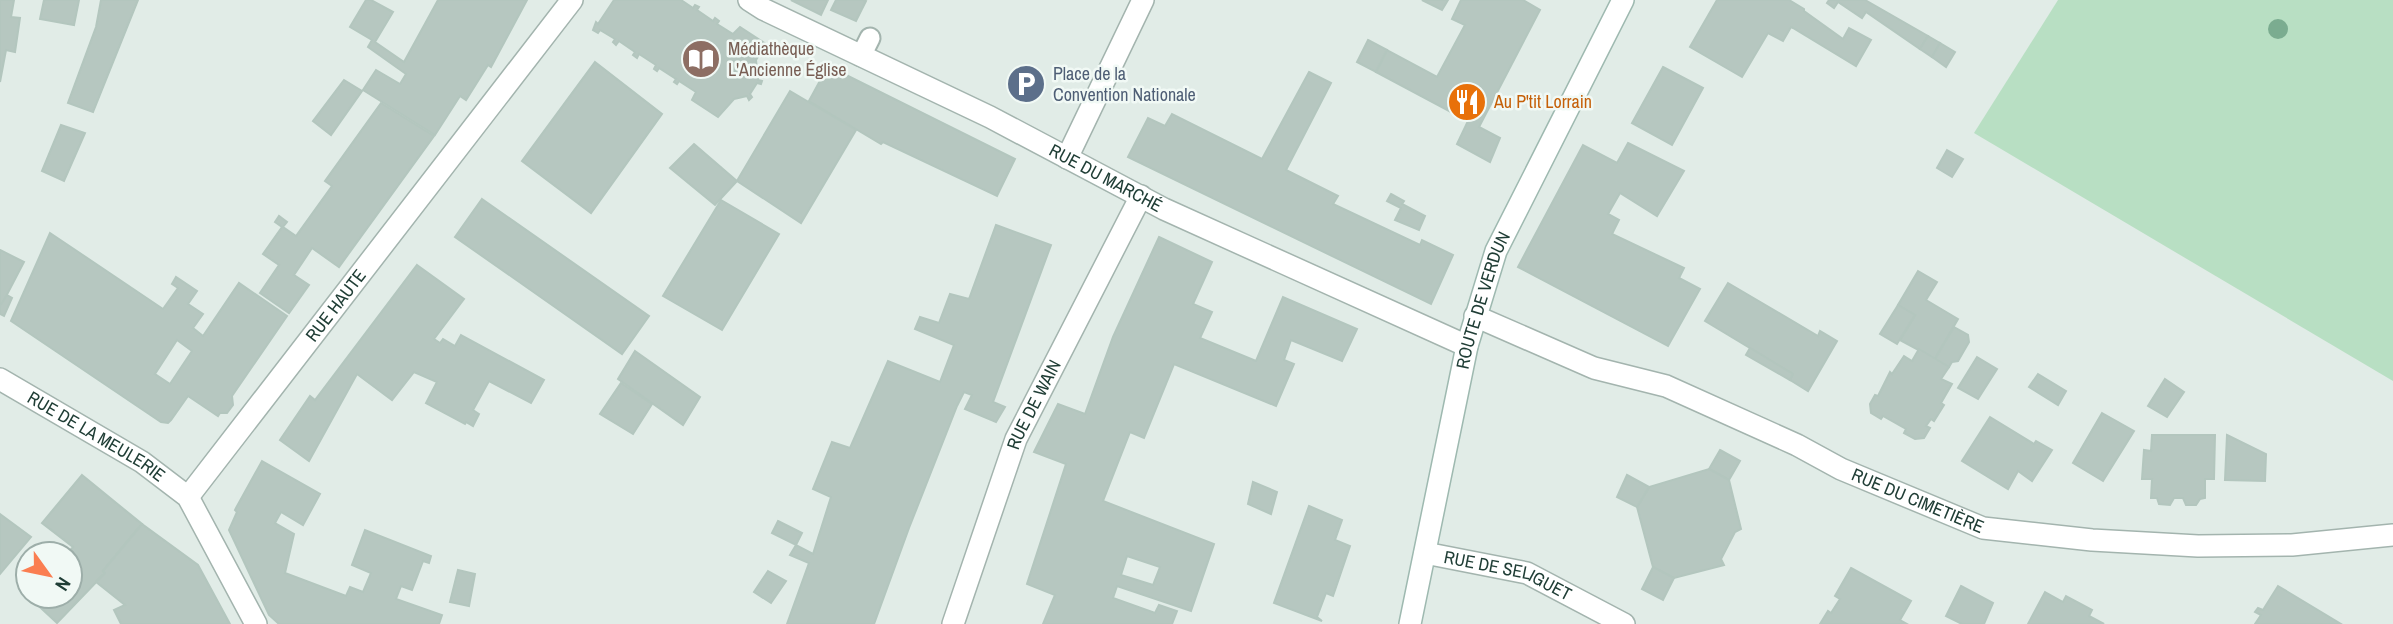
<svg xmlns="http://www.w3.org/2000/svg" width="2393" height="624" viewBox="0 0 2393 624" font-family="'Archivo Narrow',sans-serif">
<rect width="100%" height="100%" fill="#e1ece7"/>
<path fill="#b8dfc3" d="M2058 0H2393V381L1974 133Z"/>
<g fill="#b6c7c0" stroke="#b3c6be" stroke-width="2" fill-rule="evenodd">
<path d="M0 0H14L11 17 20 18 15 52 6 50 0 82Z"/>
<path d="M44 0H79L74 25 40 19Z"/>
<path d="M101 0H138L93 112 68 103 96 27Z"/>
<path d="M366 0H371L393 12 375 42 404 62 438 0H527L491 67 488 65 466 100 460 96 435 135 363 90 376 70 400 84 406 74 368 47 372 40 350 27Z"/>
<path d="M614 0H681L693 8 695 5 699 7 697 10 713 21 715 18 719 21 717 24 733 34 740 27 766 44 756 60 758 80 762 81 761 84 757 83 750 94 752 97 749 100 747 96 734 99 718 117 692 100 696 92 679 81 677 84 674 82 676 79 659 68 657 71 654 69 656 65 639 54 637 58 633 55 635 52 619 41 616 45 613 42 615 39 600 30 598 33 593 30 596 22 598 24Z"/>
<path d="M791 0H828L821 15Z"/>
<path d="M836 0H863L866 1 856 21 831 10Z"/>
<path d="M1422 0H1448L1442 10Z"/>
<path d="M1461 0H1523L1540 10 1479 127 1500 138 1490 162 1457 144 1468 121 1376 72 1387 50 1437 77 1465 25 1452 19Z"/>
<path d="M1717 0H1789L1804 9V11L1843 39 1849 28 1871 40 1856 66 1793 28 1791 27 1783 41 1768 33 1742 77 1690 47Z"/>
<path d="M1829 0H1865L1928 36 1920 49 1866 12 1862 18 1838 2 1834 8 1827 3Z"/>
<path d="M1928 36 1940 43 1932 57 1920 49Z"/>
<path d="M1368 40 1387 50 1376 72 1357 62Z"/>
<path d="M1940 43 1955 52 1946 67 1932 57Z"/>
<path d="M595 62 662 114 591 213 522 161Z"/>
<path d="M828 66 1015 159 997 196 883 142 881 144 809 101Z"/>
<path d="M1663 67 1703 88 1672 145 1632 123Z"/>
<path d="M1309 72 1331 83 1286 170 1338 196 1333 204 1420 245 1422 240 1453 255 1431 304 1128 157 1148 118 1165 126 1172 114 1262 159Z"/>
<path d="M344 80 362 91 331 135 313 121Z"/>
<path d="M790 91 856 130 801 223 737 181Z"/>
<path d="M381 103 434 136 339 267 312 248 294 275 309 285 289 313 260 293 279 265 263 254 282 227 275 222 279 216 287 222 283 227 296 236 332 186 325 181Z"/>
<path d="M61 125 85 133 64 181 42 171Z"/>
<path d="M1628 143 1684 171 1657 216 1620 193 1608 214 1619 220 1612 234 1684 268 1679 278 1700 289 1668 346 1518 267 1583 145 1617 163Z"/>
<path d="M694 144 737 181 715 205 670 168Z"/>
<path d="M1947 150 1963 159 1952 177 1937 168Z"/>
<path d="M1391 194 1404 201 1402 204 1425 216 1419 230 1395 220 1401 208 1387 201Z"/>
<path d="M482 199 649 316 622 354 455 237Z"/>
<path d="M721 200 779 234 722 330 663 296Z"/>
<path d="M996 225 1051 245 993 402 1005 407 996 422 965 409 972 395 964 392 957 406 909 528 874 624H787L809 563 790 555 796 545 813 554 831 497 813 489 832 442 850 448 888 361 940 382 954 345 915 329 920 317 939 323 950 294 969 299Z"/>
<path d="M50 233 163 309 178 288 172 284 176 277 197 291 188 304 203 314 193 328 203 336 239 283 287 316 232 396 233 405 227 413H220L218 416 188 396 171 420 168 423 161 422 11 321ZM177 340 192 351 170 384 155 374Z"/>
<path d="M1159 237 1212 262 1193 304 1212 312 1200 338 1256 361 1283 297 1357 329 1342 361 1291 340 1284 360 1294 364 1276 406 1174 364 1144 438 1130 432 1103 501 1214 544 1191 611 1117 586 1113 598 1155 613 1159 605 1177 611 1172 624H1043L1055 595 1027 584 1066 464 1034 452 1058 404 1085 414 1113 337ZM1127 556 1160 567 1153 585 1121 575Z"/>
<path d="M0 250 24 262 1 306H0Z"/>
<path d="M417 265 464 299 434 339 440 343 443 339 455 346 461 335 544 380 531 403 489 381 473 410 479 414 473 426 466 422 465 424 426 403 437 382 414 372 392 400 357 374 309 461 280 440 310 396 315 400Z"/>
<path d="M1918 271 1937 282 1926 300 1958 319 1935 359 1900 340 1915 315 1898 305Z"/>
<path d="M1728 283 1818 336 1820 331 1837 341 1808 391 1790 380 1793 374 1705 321Z"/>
<path d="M7 295 12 298 4 316 0 314V306Z"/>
<path d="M1898 305 1915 315 1897 344 1880 334Z"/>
<path d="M1954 327 1968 335 1969 342 1958 361 1952 362 1949 367 1935 359Z"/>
<path d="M1750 348 1793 374 1790 380 1746 355Z"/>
<path d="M1919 349 1949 367 1941 379 1952 384 1941 403 1944 405 1934 421 1931 419 1926 426 1930 428 1924 438 1915 439 1904 433 1906 429 1883 416 1881 419 1871 413 1870 404 1875 395 1878 396 1890 372 1892 374 1904 356 1912 361Z"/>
<path d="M635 351 700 397 683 425 618 379Z"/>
<path d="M1977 357 1997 369 1978 399 1958 388Z"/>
<path d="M2038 374 2066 391 2058 405 2029 387Z"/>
<path d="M2165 379 2184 392 2167 417 2148 406Z"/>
<path d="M621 383 652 404 633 434 600 414Z"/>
<path d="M2102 413 2134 431 2103 481 2073 463Z"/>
<path d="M1990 417 2034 444 2036 441 2052 450 2032 481 2018 471 2008 489 1962 461Z"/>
<path d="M2152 435H2215L2214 479H2205V498L2200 499 2196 505H2186L2183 498H2174L2170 505 2159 504 2157 498H2151L2152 479H2142L2144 450 2151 451Z"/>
<path d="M2227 435 2266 454 2265 481 2225 480Z"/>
<path d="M1720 450 1740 461 1729 480 1709 469Z"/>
<path d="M262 461 320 494 303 525 281 512 275 523 294 534 285 573 346 596 350 587 363 592 371 573 352 565 365 530 431 556 429 563 423 561 412 590 401 586 396 599 442 615 439 624H279L269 615 229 530 237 512 235 510 236 508Z"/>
<path d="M1709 469 1729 480 1741 529 1735 532 1721 559 1724 565 1674 578 1653 567 1637 507 1649 487Z"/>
<path d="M82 475 142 524 103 571 105 573 57 623 30 598 70 596V554H67L73 547 42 523Z"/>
<path d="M1627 475 1649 487 1637 507 1617 497Z"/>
<path d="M1253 482 1277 492 1271 514 1248 504Z"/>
<path d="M1309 506 1342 520 1335 540 1350 546 1333 596 1326 593 1317 617 1322 621 1274 603Z"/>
<path d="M0 514 31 537 0 574Z"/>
<path d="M778 521 802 533 796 545 772 533Z"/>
<path d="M142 524 198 565 230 624H121L114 610 125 605 96 582 105 573 103 571Z"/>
<path d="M1653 567 1674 578 1663 600 1642 589Z"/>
<path d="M1851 568 1911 601 1900 620 1907 624H1820L1828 611 1831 613 1840 599 1835 596Z"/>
<path d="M458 570 475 574 469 606 450 602Z"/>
<path d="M768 571 786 581 771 603 754 592Z"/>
<path d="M1961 586 1993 603 1984 624H1962L1946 616Z"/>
<path d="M2278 586 2341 624H2255L2261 615 2255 612 2258 608 2263 610Z"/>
<path d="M2045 592 2063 602 2066 596 2092 610 2089 616 2104 624H2028Z"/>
</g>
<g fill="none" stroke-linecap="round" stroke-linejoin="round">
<defs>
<path id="lane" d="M861 56 870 38"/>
<g id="street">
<path id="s1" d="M749 0 763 9 990 117 1164 209 1467 346"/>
<path d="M1067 158 1143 0"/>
<path id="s2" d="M1475 316 1594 368 1666 386 1797 445 1841 469 1983 528 2092 540 2198 546 2292 545 2393 535"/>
<path id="s3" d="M0 379 142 462 188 497 256 624"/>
<path id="s4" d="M188 497 572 0"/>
<path id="s5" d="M1425 553 1527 573 1624 624"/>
<path id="s6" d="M953 624 1016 439 1141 196"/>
</g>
<g id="secondary">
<path id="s7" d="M1410 624 1467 346 1496 251 1623 0"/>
</g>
</defs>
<use href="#lane" stroke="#a3b4ae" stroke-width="23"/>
<use href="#street" stroke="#a3b4ae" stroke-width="24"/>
<use href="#secondary" stroke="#9eb9b0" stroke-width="24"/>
<use href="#lane" stroke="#fff" stroke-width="19"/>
<use href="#street" stroke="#fff" stroke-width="21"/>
<use href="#secondary" stroke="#fff" stroke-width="21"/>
</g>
<circle fill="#7bac90" cx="2278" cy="29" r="10"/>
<defs>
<symbol id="library-disc" viewBox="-11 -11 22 22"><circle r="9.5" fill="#8d6e63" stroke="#f1f9f5"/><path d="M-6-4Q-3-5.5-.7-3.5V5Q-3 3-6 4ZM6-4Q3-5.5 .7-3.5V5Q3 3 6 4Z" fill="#fff"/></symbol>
<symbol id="parking-disc" viewBox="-11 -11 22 22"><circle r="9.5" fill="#5c6f8a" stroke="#f1f9f5"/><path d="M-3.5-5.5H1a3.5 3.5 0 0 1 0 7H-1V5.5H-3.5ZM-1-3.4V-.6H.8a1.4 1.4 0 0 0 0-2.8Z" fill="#fff"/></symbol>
<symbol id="restaurant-disc" viewBox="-11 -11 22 22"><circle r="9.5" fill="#e8710a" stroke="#f1f9f5"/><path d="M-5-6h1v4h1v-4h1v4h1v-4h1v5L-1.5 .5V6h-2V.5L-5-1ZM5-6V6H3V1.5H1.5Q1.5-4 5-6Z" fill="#fff"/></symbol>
</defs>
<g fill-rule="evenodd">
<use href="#library-disc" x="679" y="37" width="44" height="44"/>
<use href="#parking-disc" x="1004" y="62" width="44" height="44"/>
<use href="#restaurant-disc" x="1445" y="80" width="44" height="44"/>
</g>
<g text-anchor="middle" stroke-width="5" stroke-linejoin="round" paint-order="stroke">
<g font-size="18" fill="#785e54" stroke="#f1f9f5" text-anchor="start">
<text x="728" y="55">Médiathèque<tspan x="728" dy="21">L'Ancienne Église</tspan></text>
</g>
<g font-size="18" fill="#4e5e75" stroke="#f1f9f5" text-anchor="start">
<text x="1053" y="80">Place de la<tspan x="1053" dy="21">Convention Nationale</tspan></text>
</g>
<g font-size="18" fill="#c56008" stroke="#f1f9f5" text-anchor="start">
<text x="1494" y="108">Au P'tit Lorrain</text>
</g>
<g font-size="18" fill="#203e36" stroke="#f1f9f5">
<text dy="6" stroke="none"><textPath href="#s1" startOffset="399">RUE DU MARCHÉ</textPath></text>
<text dy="6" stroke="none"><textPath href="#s7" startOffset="332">ROUTE DE VERDUN</textPath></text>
<text dy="6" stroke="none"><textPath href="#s4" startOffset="242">RUE HAUTE</textPath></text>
<text dy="6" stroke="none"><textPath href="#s6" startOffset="234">RUE DE WAIN</textPath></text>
<text dy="6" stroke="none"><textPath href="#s3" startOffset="112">RUE DE LA MEULERIE</textPath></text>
<text dy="6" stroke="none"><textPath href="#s2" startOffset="481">RUE DU CIMETIÈRE</textPath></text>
<text dy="6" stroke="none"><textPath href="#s5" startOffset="86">RUE DE SELIGUET</textPath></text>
</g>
</g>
<g transform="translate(49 575) rotate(123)"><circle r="33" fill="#f1f9f5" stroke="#9daea9" stroke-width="2"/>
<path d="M0-5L12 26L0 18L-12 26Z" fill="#fa7e51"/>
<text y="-10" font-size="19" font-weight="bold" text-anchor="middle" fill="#203e36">N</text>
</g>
</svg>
